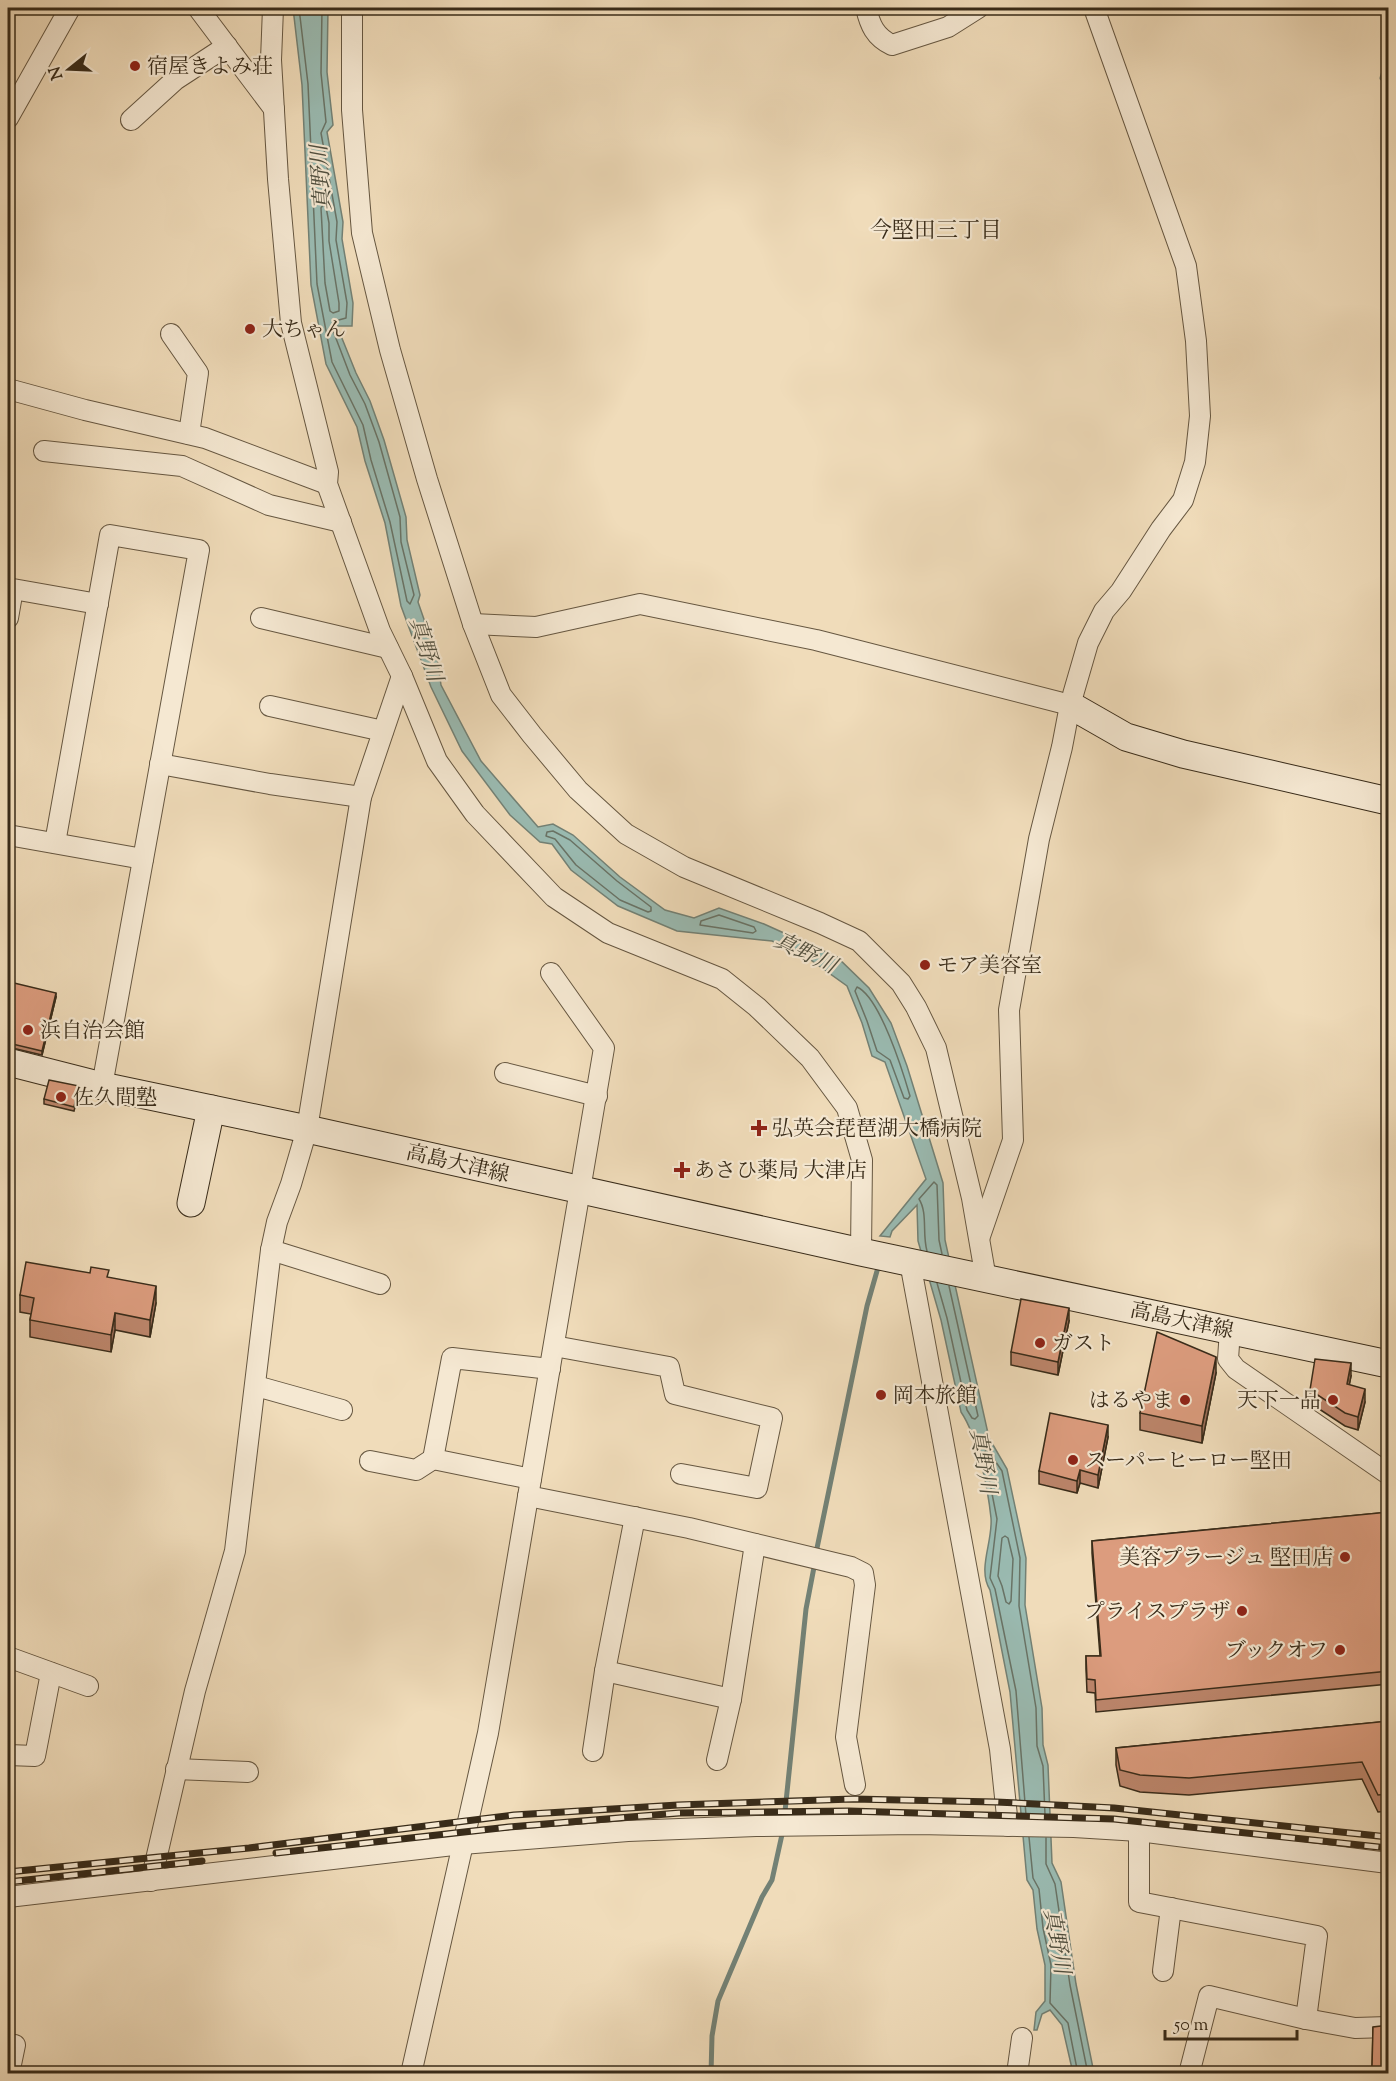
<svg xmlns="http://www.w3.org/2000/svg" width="1396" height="2081" viewBox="0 0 1396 2081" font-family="'Sorts Mill Goudy','Noto Serif JP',serif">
<rect width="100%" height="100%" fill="#f0dcba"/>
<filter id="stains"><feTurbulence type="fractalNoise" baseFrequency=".00333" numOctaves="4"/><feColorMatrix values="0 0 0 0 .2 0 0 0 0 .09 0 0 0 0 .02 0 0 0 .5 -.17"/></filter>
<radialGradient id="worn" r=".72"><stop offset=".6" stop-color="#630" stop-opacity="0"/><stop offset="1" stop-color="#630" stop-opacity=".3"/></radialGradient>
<path fill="#9abbb2" stroke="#738175" stroke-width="1.5" d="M293 8H328L327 72 333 125 327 132 343 222 342 239 353 303 352 326H337L356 373 370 401 384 440 406 517 407 540 420 595 418 602 437 657 441 685 481 761 538 827 553 824 573 835 620 877 665 910 694 918 719 908 764 924 837 957 869 988 891 1023 907 1066 943 1183 945 1240 989 1438 1007 1469 1026 1558 1025 1605 1042 1708 1043 1745 1048 1765 1052 1863 1061 1882 1076 1984 1094 2073H1073L1062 2025 1050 2010 1042 2014 1037 2030H1034L1036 2012 1045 2001V1965L1037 1929 1033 1890 1027 1880 1010 1692 990 1590C977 1569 993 1542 991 1518 988 1489 978 1437 961 1412L941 1320 918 1241 917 1205 892 1231 890 1237 880 1236 926 1179 885 1062 872 1056 862 1023 847 986 805 956 772 941 677 931 618 906 571 870 552 844 540 842 510 815 462 751 431 687 401 606 385 523 365 461 357 427 326 364 311 285 302 85Z"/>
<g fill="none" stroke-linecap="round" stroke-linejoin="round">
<g stroke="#697366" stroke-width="1.5">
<path d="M299 8 308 84 317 284 332 362 363 425 371 460 390 522 407 601 410 604 414 595 401 542 400 517 379 442 365 404 350 375 332 328 335 321 346 318 347 303 336 240 337 222 321 133 326 122 321 73 322 8"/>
<path d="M323 205 326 207 329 223V241L339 303V311L333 313 330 311 325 283 321 208Z"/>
<path d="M553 831 570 840 617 881 651 907V911L648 912 620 900 576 865 555 839 546 836 547 832Z"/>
<path d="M719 915 754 927 756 931 753 933 700 925 701 921Z"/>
<path d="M857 987C880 997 903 1072 910 1096L908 1099 904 1098 890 1060 877 1051 867 1021 855 991Z"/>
<path d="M927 1251C922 1234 928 1213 919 1199L934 1182 937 1185 939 1240 942 1254"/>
<path d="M937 1283 947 1318 967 1410 972 1418 975 1419 978 1416 949 1286"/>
<path d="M1005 1536 1008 1538 1013 1559 1011 1601 1009 1604 1006 1602 1002 1586 998 1576 1002 1538Z"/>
<path d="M1026 1815 1016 1691 995 1589 990 1578 997 1519 984 1453 987 1449 1002 1471 1020 1558 1019 1606 1036 1708 1037 1746 1043 1766 1045 1815"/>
<path d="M1029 1837 1033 1878 1039 1889 1043 1928 1051 1965 1050 2003 1068 2023 1078 2074"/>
<path d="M1046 1838V1864L1055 1884 1070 1985 1088 2074"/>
</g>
<g stroke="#738175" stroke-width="5">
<path d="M1382 78 1388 58"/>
<path d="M816 1553 867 1306 879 1264"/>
<path d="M784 1821 806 1609 815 1562"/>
<path d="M711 2074 712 2036 718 2001 762 1897 772 1880 783 1830"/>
</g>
<defs>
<g id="street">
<path d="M198 8 274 109"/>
<path d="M273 8 271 60 278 179 291 323 328 472 327 484 380 631 402 676 437 761 475 814 554 897 608 933 722 979 757 1007 810 1058 847 1108 862 1160 861 1252"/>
<path d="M352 8V110L362 233 390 350 427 479 473 624 501 695 532 735 578 790 626 834 684 867 820 923 859 941 901 983 916 1007 936 1048 972 1198 986 1279"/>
<path d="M866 8C870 25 875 37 892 45L948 27 978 8"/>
<path d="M8 118 70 8"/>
<path d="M131 120 175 80 227 46"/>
<path d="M171 334 198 373 189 434"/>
<path d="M8 389 85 410 205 438 327 484"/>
<path d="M44 451 182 466 269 505 341 522"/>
<path d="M8 618 13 589 98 604"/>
<path d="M261 618 388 648"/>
<path d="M473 624 536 627 640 604 816 640 1070 705"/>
<path d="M270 706 383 731"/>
<path d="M160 764 270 784 361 797"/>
<path d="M8 835 143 859"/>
<path d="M55 843 110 535 199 550 102 1086"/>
<path d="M505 1073 597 1096"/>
<path d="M980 1236 1013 1140 1009 1010 1039 839 1062 747 1070 705 1088 643 1104 611 1121 591 1161 529 1183 500 1195 462 1200 416 1196 341 1186 266 1094 8"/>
<path d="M271 1250 380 1284"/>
<path d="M910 1262 1000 1749 1008 1826"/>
<path d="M1230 1330 1228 1359 1236 1369 1388 1474"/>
<path d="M554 1346 669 1367 675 1394 772 1418 757 1488 681 1474"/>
<path d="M256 1386 342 1410"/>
<path d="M370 1461 416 1470 433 1459"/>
<path d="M531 1479 433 1459 452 1358 550 1369"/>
<path d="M528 1496 689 1528 851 1567 863 1573 865 1585 846 1737 855 1785"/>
<path d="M8 1657 88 1686"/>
<path d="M605 1671 731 1699"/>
<path d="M593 1751 605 1671 635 1517"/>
<path d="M8 1755 35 1756 51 1673"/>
<path d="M717 1760 731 1699 755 1544"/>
<path d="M176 1769 248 1772"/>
<path d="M1139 1831V1902L1317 1936 1306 2019"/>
<path d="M151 1881 195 1691 235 1551 271 1250 277 1222 291 1184 307 1129 361 797 402 676"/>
<path d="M8 1897 462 1844 628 1831 756 1826 917 1824 1074 1827 1139 1831 1388 1863"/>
<path d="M1163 1971 1171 1908"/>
<path d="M9 2074 15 2045"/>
<path d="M411 2074 488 1733 604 1048 551 973"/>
<path d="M1017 2074 1022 2038"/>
<path d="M1189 2074 1209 1996 1306 2019 1355 2028 1388 2027"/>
</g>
<g id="secondary">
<path d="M1070 705 1126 737 1183 754 1388 801"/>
<path d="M8 1062 102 1086 307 1129 861 1252 1388 1364"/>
<path d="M191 1203 211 1109"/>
</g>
</defs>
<use href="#street" stroke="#665741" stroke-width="22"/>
<use href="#secondary" stroke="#382b19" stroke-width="29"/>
<use href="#street" stroke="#f5e8d2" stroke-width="20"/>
<use href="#secondary" stroke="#f5e8d2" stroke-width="27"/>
<defs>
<g id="rail">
<path d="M276 1853 509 1827 679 1813 849 1811 1114 1819 1388 1848"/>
<path d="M8 1872 249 1848 514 1815 678 1805 853 1799 996 1802 1114 1808 1388 1837"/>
<path d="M8 1882 202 1861"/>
</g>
</defs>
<use href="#rail" stroke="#382b19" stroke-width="7"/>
<use href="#rail" stroke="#f5e8d2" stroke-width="4.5" stroke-dasharray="14" stroke-linecap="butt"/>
</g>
<g fill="#bd866c" stroke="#382b19" stroke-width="1.5">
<path d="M56 997 42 1055 8 1047V1009Z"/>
<path d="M79 1091 74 1111 44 1104V1099Z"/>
<path d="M109 1278 156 1303 150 1337 115 1330 111 1352 30 1337V1320L31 1314 20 1312V1295Z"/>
<path d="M1069 1321 1058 1375 1011 1365V1352Z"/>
<path d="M1216 1373 1202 1443 1140 1430V1413Z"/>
<path d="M1351 1376 1349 1385 1365 1402 1358 1430 1345 1426 1310 1403V1390Z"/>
<path d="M1108 1437 1098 1488 1080 1483 1077 1493 1039 1484V1471Z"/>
<path d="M1389 1512V1684L1096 1712 1095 1693 1087 1692 1086 1669V1656H1100L1092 1553V1541Z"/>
<path d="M1389 1721V1811L1378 1812 1362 1779 1189 1795 1140 1792 1120 1786 1116 1765V1748Z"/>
<path d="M1373 2027 1389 2073H1372Z"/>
</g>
<g fill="#9a6d58" stroke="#382b19" stroke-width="1.5">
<path d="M56 993V997L42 1055V1051Z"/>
<path d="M156 1286V1303L150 1337V1320Z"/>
<path d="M1069 1308V1321L1058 1375V1362Z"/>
<path d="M115 1313V1330L111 1352V1335Z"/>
<path d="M1216 1357V1373L1202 1443V1426Z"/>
<path d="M1351 1363V1376L1347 1397V1384Z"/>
<path d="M1365 1389V1402L1358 1430V1417Z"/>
<path d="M1108 1425V1437L1098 1488V1475Z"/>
<path d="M1080 1470V1483L1077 1493V1481Z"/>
</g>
<g fill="#dc9c7e" stroke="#382b19" stroke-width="1.5">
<path d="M14 983 56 993 42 1051 8 1043V1009Z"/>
<path d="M49 1080 79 1086 74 1107 44 1099Z"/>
<path d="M26 1262 90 1273 91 1267 109 1270 107 1277 156 1286 150 1320 115 1313 111 1335 30 1320 34 1298 20 1295Z"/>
<path d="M1021 1299 1069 1308 1058 1362 1011 1352Z"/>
<path d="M1157 1332 1216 1357 1202 1426 1140 1413Z"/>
<path d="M1315 1359 1351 1363 1347 1384 1365 1389 1358 1417 1345 1413 1310 1390Z"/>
<path d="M1050 1413 1108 1425 1098 1475 1080 1470 1077 1481 1039 1471Z"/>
<path d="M1389 1512V1671L1096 1700 1095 1680 1087 1679 1086 1656H1101L1092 1541Z"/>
<path d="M1389 1721V1794L1378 1795 1362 1762 1189 1778 1140 1775 1120 1770 1116 1748Z"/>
<path d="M1389 2025V2073H1376L1377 2067H1372L1373 2027Z"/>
</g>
<g fill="#8f2418" stroke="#f5e8d2" stroke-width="2">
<circle cx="135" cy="66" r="6"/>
<circle cx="250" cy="329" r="6"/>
<circle cx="925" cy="965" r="6"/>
<circle cx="28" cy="1030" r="6"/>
<circle cx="61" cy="1097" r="6"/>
<path d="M756 1119h6v6h6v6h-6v6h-6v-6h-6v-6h6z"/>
<path d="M679 1161h6v6h6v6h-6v6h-6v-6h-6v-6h6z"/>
<circle cx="1040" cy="1343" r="6"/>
<circle cx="881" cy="1395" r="6"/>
<circle cx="1185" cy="1400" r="6"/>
<circle cx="1333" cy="1400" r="6"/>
<circle cx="1073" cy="1460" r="6"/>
<circle cx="1345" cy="1557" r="6"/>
<circle cx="1242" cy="1611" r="6"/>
<circle cx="1340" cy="1650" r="6"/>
</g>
<g text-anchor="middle" stroke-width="4.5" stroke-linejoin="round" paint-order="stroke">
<g font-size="21" fill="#382b19" stroke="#f5e8d2" text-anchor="start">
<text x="147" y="73">宿屋きよみ荘</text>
<text x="262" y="336">大ちゃん</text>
<text x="937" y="972">モア美容室</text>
<text x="40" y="1037">浜自治会館</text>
<text x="73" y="1104">佐久間塾</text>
<text x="772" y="1135">弘英会琵琶湖大橋病院</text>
<text x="694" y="1177">あさひ薬局 大津店</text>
<text x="1052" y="1350">ガスト</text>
<text x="893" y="1402">岡本旅館</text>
<text x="1173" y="1407" text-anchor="end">はるやま</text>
<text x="1321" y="1407" text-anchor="end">天下一品</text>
<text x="1085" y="1467">スーパーヒーロー堅田</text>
<text x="1333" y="1564" text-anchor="end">美容プラージュ 堅田店</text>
<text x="1230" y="1618" text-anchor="end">プライスプラザ</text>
<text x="1328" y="1657" text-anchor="end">ブックオフ</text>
</g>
<g font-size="21" fill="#382b19" stroke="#f5e8d2">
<text transform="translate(458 1163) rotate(13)" y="7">高島大津線</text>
<text transform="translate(1182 1320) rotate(12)" y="7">高島大津線</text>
</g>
<g font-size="22" font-style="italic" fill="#504f3f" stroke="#f5e8d2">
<text transform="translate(320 178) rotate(-94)" y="8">真野川</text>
<text transform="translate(427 649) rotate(73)" y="8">真野川</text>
<text transform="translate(806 952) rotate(26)" y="8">真野川</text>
<text transform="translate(984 1461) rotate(80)" y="8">真野川</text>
<text transform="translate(1058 1941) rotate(80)" y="8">真野川</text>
</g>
<g font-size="22" fill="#382b19" stroke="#f5e8d2">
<text x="936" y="237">今堅田三丁目</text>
</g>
</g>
<rect width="1396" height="2081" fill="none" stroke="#f0dcba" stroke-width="30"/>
<rect x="9" y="9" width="1378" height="2063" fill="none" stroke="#382b19" stroke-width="3"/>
<rect x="15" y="15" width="1366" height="2051" fill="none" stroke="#382b19" stroke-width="1.5"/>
<g transform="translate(69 69) rotate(252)" stroke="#f5e8d2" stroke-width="4.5" paint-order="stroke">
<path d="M0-4.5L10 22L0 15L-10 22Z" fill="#382b19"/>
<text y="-9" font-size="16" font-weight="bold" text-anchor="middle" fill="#382b19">N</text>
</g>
<path d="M1165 2030v9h132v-9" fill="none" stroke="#382b19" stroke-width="3"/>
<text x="1174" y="2030" font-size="18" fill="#382b19" stroke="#f5e8d2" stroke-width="4.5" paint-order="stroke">50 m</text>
<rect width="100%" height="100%" filter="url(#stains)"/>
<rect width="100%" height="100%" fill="url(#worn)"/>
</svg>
